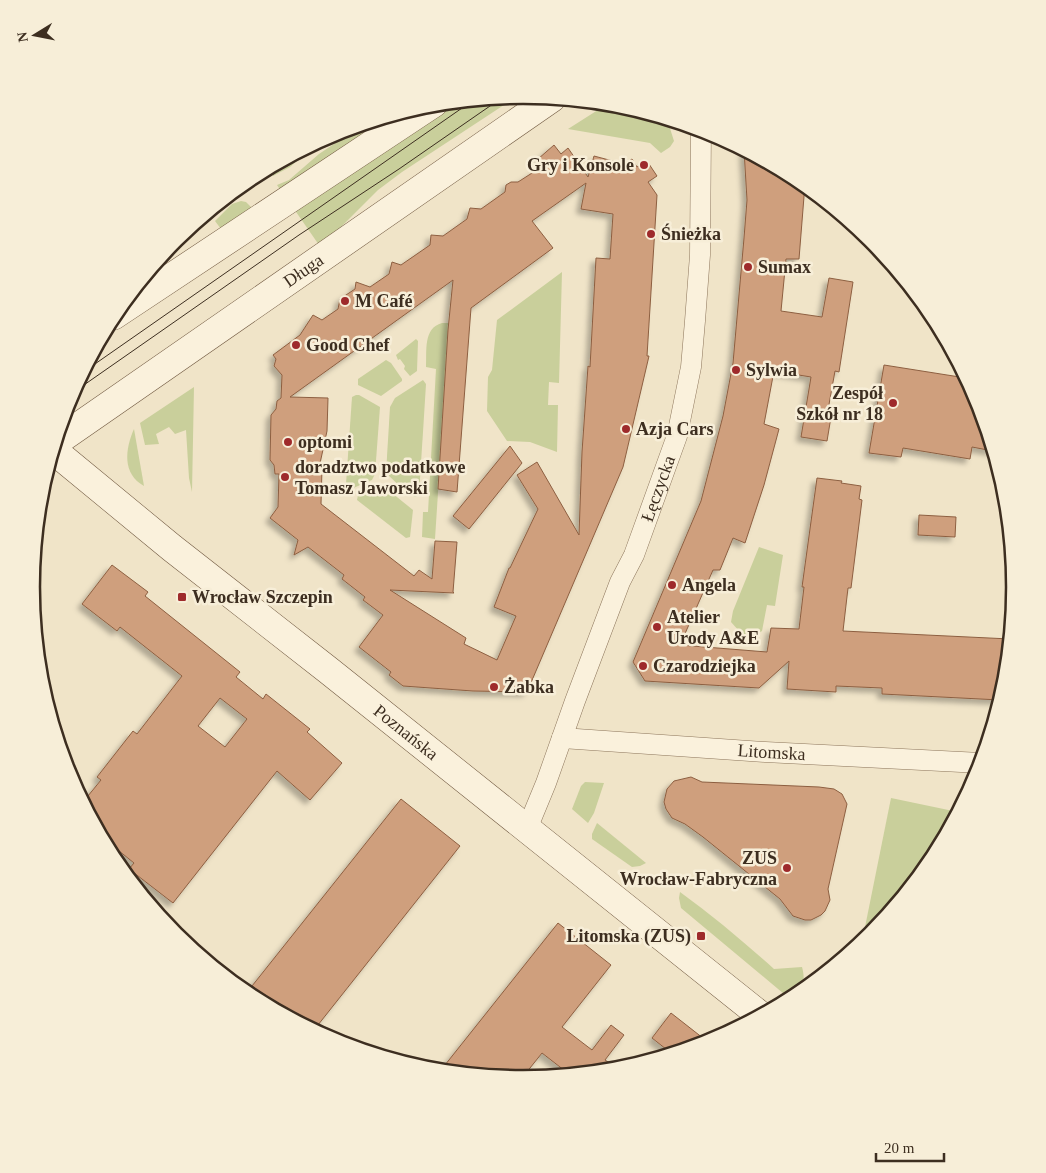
<svg xmlns="http://www.w3.org/2000/svg" width="1046" height="1173" viewBox="0 0 1046 1173" font-family="'Times New Roman',serif">
<defs>
<filter id="shadow"><feDropShadow dx="-4.5" dy="4.5" stdDeviation="2.5" flood-color="#0004"/></filter>
</defs>
<rect width="100%" height="100%" fill="#f0e4c8"/>
<g fill="#c9cf9b">
<path d="M519 95 402 172 378 190 340 228 319 245 294 209 462 101Z"/>
<path d="M622 105 667 119 674 141 670 147 661 153 650 143 568 129 601 108Z"/>
<path d="M399 113 334 155 310 169 281 191 277 185 289 180 319 154 367 122Z"/>
<path d="M309 150 290 167 273 176V169Z"/>
<path d="M241 201 246 202 254 210 221 229 215 221 232 204Z"/>
<path d="M562 272 559 383 549 382 548 405H558L557 452 530 442 507 441 487 411 488 377 492 370 497 320Z"/>
<path d="M442 323H449L435 539 422 537 423 512H428L436 369 426 367C427 351 423 328 442 323Z"/>
<path d="M416 339 418 341 417 371 410 376 404 369 405 366 400 359 398 360 396 355Z"/>
<path d="M386 360 391 363 402 379V381L381 396 358 385V379Z"/>
<path d="M423 380 426 384 419 495 415 497 407 493 386 473 390 407 395 398Z"/>
<path d="M194 387 192 492 189 478 186 430 175 434 169 427 156 434 159 444 145 445 140 423Z"/>
<path d="M356 395H359L380 407 375 474 372 480 351 489 347 487 346 484 352 397Z"/>
<path d="M134 429 144 486C122 474 125 449 134 429Z"/>
<path d="M382 485 413 510 410 537 406 538 357 500 358 495Z"/>
<path d="M759 547 783 555 775 606 767 605 762 631 759 633H750L747 640 731 622 733 611Z"/>
<path d="M585 782 604 783 594 813 588 823 572 809 581 786Z"/>
<path d="M891 798 958 812 932 860 871 934 862 942Z"/>
<path d="M597 823 646 863 640 866 632 867 592 839V834Z"/>
<path d="M680 892C713 916 744 942 774 969L802 967C806 981 803 992 790 999L681 908 679 898Z"/>
</g>
<g fill="#cf9f7d" stroke="#8d5f41" fill-rule="evenodd" filter="url(#shadow)">
<path d="M554 145 561 154 568 148 588 177 594 156 624 164 632 159 637 167 647 161 657 176 648 182 657 195 647 356H649L623 467 527 692 473 691 403 686 389 675 391 672 359 647 383 615 363 600 365 597 342 579 344 575 308 547 294 555 298 540 270 518 278 507 279 474H275L274 465 270 460 271 415 276 409 277 401 281 398 282 375 274 366 276 359 273 355 300 335 313 315 322 320 338 309 340 299 355 289 356 282 370 287 389 274 392 262 401 265 430 245 431 235 443 236 467 219 470 208 481 209 505 192 506 185 511 182H518L543 166 538 159ZM586 183 581 209 613 214 610 259 596 258 590 367 588 366 582 452 579 535 537 462 517 475 538 509 510 568H509L494 607 516 616 497 660 464 644 466 638 390 590 454 593 453 592 457 542 435 541 432 579 419 570 414 576 321 504 322 468H319L327 431 328 398 290 397 453 280 448 330 438 489 457 492 471 308 553 248 532 221Z"/>
<path d="M744 150 796 178 805 184 799 259H786L781 311 822 317 829 278 853 282 839 372 835 371 828 410 832 411 827 441 801 437 811 377 774 371 764 424 779 429 764 485 745 543 733 538 720 570H713L680 645 767 652 771 628 799 629 804 587H802L817 478 842 481 841 483 861 486 859 499 862 500 851 588H848L843 631 1010 639 1005 683 1000 700 882 694V688L836 686V692L787 689 789 661 759 688 645 681 633 662 701 501 723 416 733 363 744 238 747 200Z"/>
<path d="M884 365 966 378 977 399 993 451 972 447 970 459 903 448 901 457 869 453Z"/>
<path d="M510 446 522 463 469 529 453 516Z"/>
<path d="M919 515 956 517 955 537 918 535Z"/>
<path d="M112 565 148 592 145 596 240 672 236 677 263 699 266 694 310 729 307 732 342 763 310 800 277 771 173 903 129 869 134 863 103 838 83 802 101 780 97 777 133 731 137 734 182 676 120 627 117 631 82 604ZM220 698 247 719 225 747 198 726Z"/>
<path d="M691 777 702 782 819 787 834 789 842 794 847 804 828 889 830 900 825 911 821 915 811 920H805L793 916 780 899 703 837 685 824 672 818 666 809 664 802 667 789 674 781Z"/>
<path d="M401 799 460 846 314 1030 291 1018 252 986Z"/>
<path d="M558 923 611 965 562 1027 592 1050 611 1025 624 1035 605 1060 619 1069 569 1074 542 1053 522 1078 441 1070Z"/>
<path d="M671 1013 708 1042 671 1053 652 1038Z"/>
</g>
<g fill="none" stroke-linecap="round" stroke-linejoin="round">
<defs>
<g id="street">
<path id="s1" d="M562 738 765 752 981 763"/>
<path id="s2" d="M527 829 546 783 575 701 620 582 634 555 677 436 691 367 695 321 700 255 701 129"/>
</g>
<g id="secondary">
<path d="M113 316 434 103"/>
<path id="s3" d="M56 442 552 98"/>
<path id="s4" d="M53 450 172 548 328 670 760 1015"/>
</g>
</defs>
<use href="#street" stroke="#8d765c" stroke-width="21"/>
<use href="#secondary" stroke="#6f573f" stroke-width="29"/>
<use href="#street" stroke="#faf1dc" stroke-width="20"/>
<use href="#secondary" stroke="#faf1dc" stroke-width="28"/>
<g stroke="#3d2e20" stroke-width="1">
<path d="M82 373 475 99"/>
<path d="M71 394 299 235 399 169 503 97"/>
</g>
</g>
<g fill="#9e2a2b" stroke="#f7eed8" stroke-width="2">
<circle cx="644" cy="165" r="5"/>
<circle cx="651" cy="234" r="5"/>
<circle cx="748" cy="267" r="5"/>
<circle cx="345" cy="301" r="5"/>
<circle cx="296" cy="345" r="5"/>
<circle cx="736" cy="370" r="5"/>
<circle cx="893" cy="403" r="5"/>
<circle cx="626" cy="429" r="5"/>
<circle cx="288" cy="442" r="5"/>
<circle cx="285" cy="477" r="5"/>
<circle cx="672" cy="585" r="5"/>
<rect x="177" y="592" width="10" height="10" rx="2.5"/>
<circle cx="657" cy="627" r="5"/>
<circle cx="643" cy="666" r="5"/>
<circle cx="494" cy="687" r="5"/>
<circle cx="787" cy="868" r="5"/>
<rect x="696" y="931" width="10" height="10" rx="2.5"/>
</g>
<g text-anchor="middle" stroke-width="5" stroke-linejoin="round" paint-order="stroke">
<g font-size="18" font-weight="bold" fill="#3d2e20" stroke="#f7eed8" text-anchor="start">
<text x="634" y="171" text-anchor="end">Gry i Konsole</text>
<text x="661" y="240">Śnieżka</text>
<text x="758" y="273">Sumax</text>
<text x="355" y="307">M Café</text>
<text x="306" y="351">Good Chef</text>
<text x="746" y="376">Sylwia</text>
<text x="883" y="399" text-anchor="end">Zespół<tspan x="883" dy="21">Szkół nr 18</tspan></text>
<text x="636" y="435">Azja Cars</text>
<text x="298" y="448">optomi</text>
<text x="295" y="473">doradztwo podatkowe<tspan x="295" dy="21">Tomasz Jaworski</tspan></text>
<text x="682" y="591">Angela</text>
<text x="192" y="603">Wrocław Szczepin</text>
<text x="667" y="623">Atelier<tspan x="667" dy="21">Urody A&amp;E</tspan></text>
<text x="653" y="672">Czarodziejka</text>
<text x="504" y="693">Żabka</text>
<text x="777" y="864" text-anchor="end">ZUS<tspan x="777" dy="21">Wrocław-Fabryczna</tspan></text>
<text x="691" y="942" text-anchor="end">Litomska (ZUS)</text>
</g>
<g font-size="18" fill="#3d2e20" stroke="#f7eed8">
<text dy="6" stroke="none"><textPath href="#s3" startOffset="301">Długa</textPath></text>
<text dy="6" stroke="none"><textPath href="#s2" startOffset="365">Łęczycka</textPath></text>
<text dy="6" stroke="none"><textPath href="#s4" startOffset="452">Poznańska</textPath></text>
<text dy="6" stroke="none"><textPath href="#s1" startOffset="210">Litomska</textPath></text>
</g>
</g>
<path d="M0 0H1046V1173H0ZM40 587a483 483 0 1 1 966 0a483 483 0 1 1-966 0Z" fill="#f7eed8" fill-rule="evenodd"/>
<path fill="none" stroke="#3d2e20" stroke-width="2.5" d="M40 587a483 483 0 1 1 966 0a483 483 0 1 1-966 0Z"/>
<g transform="translate(35 35) rotate(260)" stroke="#f7eed8" stroke-width="4" paint-order="stroke">
<path d="M0-4L9 19L0 12L-9 19Z" fill="#3d2e20"/>
<text y="-8" font-size="14" font-weight="bold" text-anchor="middle" fill="#3d2e20">N</text>
</g>
<path d="M876 1153v8h68v-8" fill="none" stroke="#3d2e20" stroke-width="2.5"/>
<text x="884" y="1153" font-size="15" fill="#3d2e20" stroke="#f7eed8" stroke-width="4" paint-order="stroke">20 m</text>
</svg>
